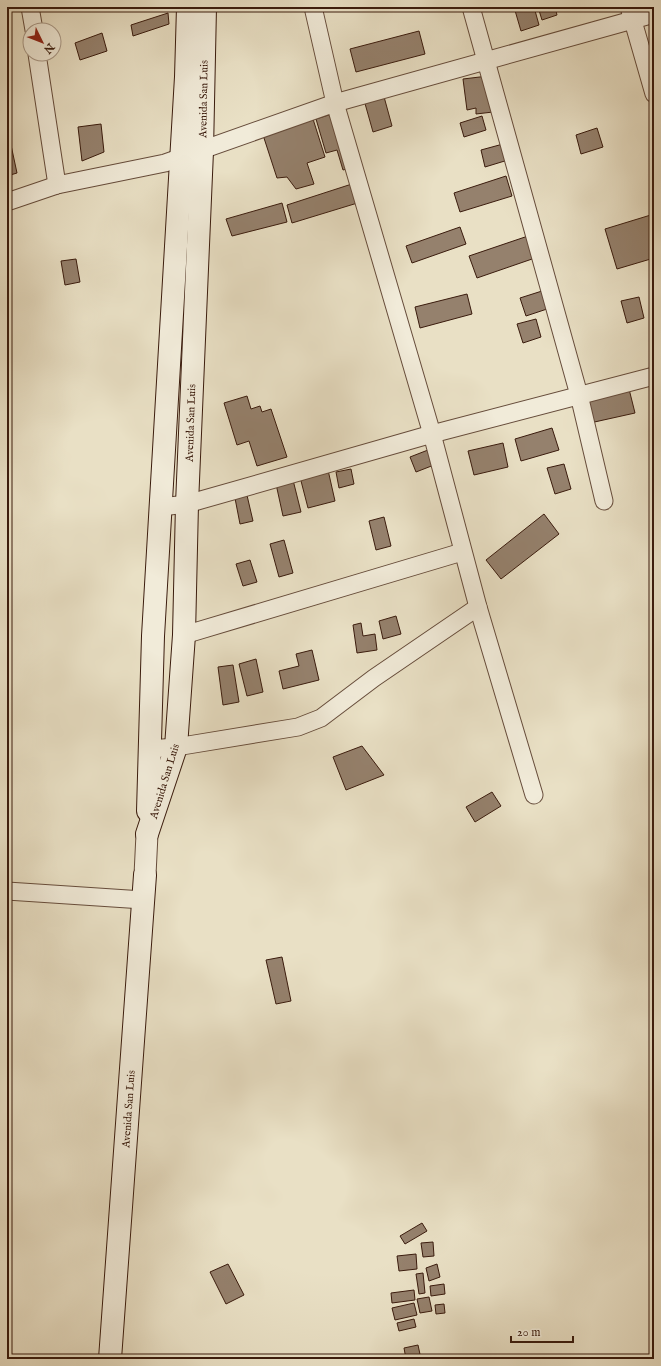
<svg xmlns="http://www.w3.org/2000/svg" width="661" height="1366" viewBox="0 0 661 1366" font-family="'IM FELL English',serif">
<rect width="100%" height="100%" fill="#e9e0c5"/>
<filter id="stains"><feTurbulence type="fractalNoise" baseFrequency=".005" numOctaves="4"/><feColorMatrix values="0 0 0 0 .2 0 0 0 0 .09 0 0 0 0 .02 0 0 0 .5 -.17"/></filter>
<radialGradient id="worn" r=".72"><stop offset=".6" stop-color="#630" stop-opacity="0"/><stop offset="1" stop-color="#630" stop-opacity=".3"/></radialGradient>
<g fill="#95816d" stroke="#3a1b0d">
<path d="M514 7H534L539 25 521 31Z"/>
<path d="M538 7H555L557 15 542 20Z"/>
<path d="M168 13 169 24 133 36 131 25Z"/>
<path d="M419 31 425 54 356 72 350 49Z"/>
<path d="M102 33 107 51 80 60 75 43Z"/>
<path d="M488 76 493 112 476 114V108L467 110 463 79Z"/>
<path d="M383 93 392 126 373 132 364 100Z"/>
<path d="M335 113 350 168 343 170 337 150 326 153 316 119Z"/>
<path d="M482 116 486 130 464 137 460 123Z"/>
<path d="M313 119 325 157 307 163 314 184 296 189 287 177 277 178 263 135Z"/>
<path d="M101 124 104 152 82 161 78 127Z"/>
<path d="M597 128 603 147 581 154 576 135Z"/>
<path d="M503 144 508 160 485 167 481 150Z"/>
<path d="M11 145 17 173 7 176V154Z"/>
<path d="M506 176 512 196 460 212 454 193Z"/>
<path d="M358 182 364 201 292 223 287 205Z"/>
<path d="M282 203 287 222 232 236 226 219Z"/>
<path d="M654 214V258L617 269 605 229Z"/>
<path d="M460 227 466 244 412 263 406 246Z"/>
<path d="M528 236 535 258 477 278 469 256Z"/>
<path d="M76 259 80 282 65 285 61 261Z"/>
<path d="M542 291 547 309 526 316 520 298Z"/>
<path d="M467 294 472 314 420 328 415 307Z"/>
<path d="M639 297 644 318 627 323 621 301Z"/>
<path d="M536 319 541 337 523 343 517 324Z"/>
<path d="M629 389 635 413 590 423 585 399Z"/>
<path d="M247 396 251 409 260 406 262 412 271 409 287 457 257 466 249 441 237 445 224 403Z"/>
<path d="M552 428 559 450 521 461 515 439Z"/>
<path d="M503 443 508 467 474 475 468 451Z"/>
<path d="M428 450 434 465 416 472 410 457Z"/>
<path d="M564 464 571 489 555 494 547 468Z"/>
<path d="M351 469 354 484 339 488 336 472Z"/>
<path d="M328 470 335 501 308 508 300 477Z"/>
<path d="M293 480 301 512 283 516 276 484Z"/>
<path d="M246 491 253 521 240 524 234 493Z"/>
<path d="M544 514 559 534 501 579 486 560Z"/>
<path d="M384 517 391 546 376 550 369 521Z"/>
<path d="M284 540 293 573 279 577 270 544Z"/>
<path d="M250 560 257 582 243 586 236 564Z"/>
<path d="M396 616 401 634 383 639 379 621Z"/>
<path d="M361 623 363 636 375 634 377 650 357 653 353 625Z"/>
<path d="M312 650 319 680 283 689 279 671 299 666 296 654Z"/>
<path d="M256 659 263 692 247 696 239 664Z"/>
<path d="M233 665 239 702 223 705 218 667Z"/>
<path d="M362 746 384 775 346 790 333 757Z"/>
<path d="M492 792 501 806 475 822 466 807Z"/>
<path d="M282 957 291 1001 276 1004 266 960Z"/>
<path d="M422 1223 427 1231 405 1244 400 1236Z"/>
<path d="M433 1242 434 1256 423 1257 421 1243Z"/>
<path d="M416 1254 417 1269 399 1271 397 1256Z"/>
<path d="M228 1264 244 1295 226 1304 210 1272Z"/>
<path d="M437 1264 440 1277 429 1281 426 1268Z"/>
<path d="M423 1273 425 1293 419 1294 416 1274Z"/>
<path d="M444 1284 445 1294 431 1296 430 1286Z"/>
<path d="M414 1290 415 1300 392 1303 391 1293Z"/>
<path d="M429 1297 432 1311 420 1313 417 1299Z"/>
<path d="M414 1303 417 1315 395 1320 392 1308Z"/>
<path d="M444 1304 445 1313 436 1314 435 1305Z"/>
<path d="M414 1319 416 1327 399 1331 397 1323Z"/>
<path d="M418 1345 421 1359H406L404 1348Z"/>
</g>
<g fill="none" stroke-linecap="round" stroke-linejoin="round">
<defs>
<g id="minor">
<path d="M30 7 34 30"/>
<path d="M313 7 335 103 432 434 478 607 534 795"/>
<path d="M471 7 579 395 604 501"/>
<path d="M629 7 654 94"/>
<path d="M37 54 57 185"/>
<path d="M7 202 57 185 165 163 335 103 654 14"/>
<path d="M161 507 187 504 432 434 654 376"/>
<path d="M184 635 462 552"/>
<path d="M149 749 176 747 298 727 321 718 374 678 478 607"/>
<path d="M7 891 143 900"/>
</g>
<path id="tertiary" d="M145 875 147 834"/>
<g id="secondary">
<path d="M148 811 153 636 186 77 188 7"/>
<path d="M147 834 176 747 184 635 187 504 202 151 205 7"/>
<path d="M110 1359 145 875"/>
</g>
</defs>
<use href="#minor" stroke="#664c3b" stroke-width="19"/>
<use href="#tertiary" stroke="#664c3b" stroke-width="23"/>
<use href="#secondary" stroke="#3a1b0d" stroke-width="24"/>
<use href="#minor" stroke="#f1ebd9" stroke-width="17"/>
<use href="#tertiary" stroke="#f1ebd9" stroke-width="21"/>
<use href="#secondary" stroke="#f1ebd9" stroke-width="22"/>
</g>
<g text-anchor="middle" stroke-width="3" stroke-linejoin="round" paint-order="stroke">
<g font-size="11" fill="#3a1b0d" stroke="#f1ebd9">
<text transform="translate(203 99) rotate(-89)" y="4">Avenida San Luis</text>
<text transform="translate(190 423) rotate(-88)" y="4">Avenida San Luis</text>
<text transform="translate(164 781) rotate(-73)" y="4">Avenida San Luis</text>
<text transform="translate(128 1109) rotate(-86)" y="4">Avenida San Luis</text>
</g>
</g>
<rect width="661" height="1366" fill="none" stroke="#e9e0c5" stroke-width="24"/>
<rect x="8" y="8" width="645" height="1350" fill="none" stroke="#3a1b0d" stroke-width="2"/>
<rect x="12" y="12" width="637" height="1342" fill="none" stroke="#3a1b0d"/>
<g transform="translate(42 42) rotate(133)"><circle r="19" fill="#f1ebd9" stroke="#a89887"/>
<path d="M0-3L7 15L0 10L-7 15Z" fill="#8f2418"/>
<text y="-6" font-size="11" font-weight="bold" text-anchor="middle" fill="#3a1b0d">N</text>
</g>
<path d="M511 1336v6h62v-6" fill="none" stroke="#3a1b0d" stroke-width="2"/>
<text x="517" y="1336" font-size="12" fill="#3a1b0d" stroke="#f1ebd9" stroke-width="3" paint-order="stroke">20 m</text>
<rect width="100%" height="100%" filter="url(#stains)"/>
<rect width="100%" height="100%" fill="url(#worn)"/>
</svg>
